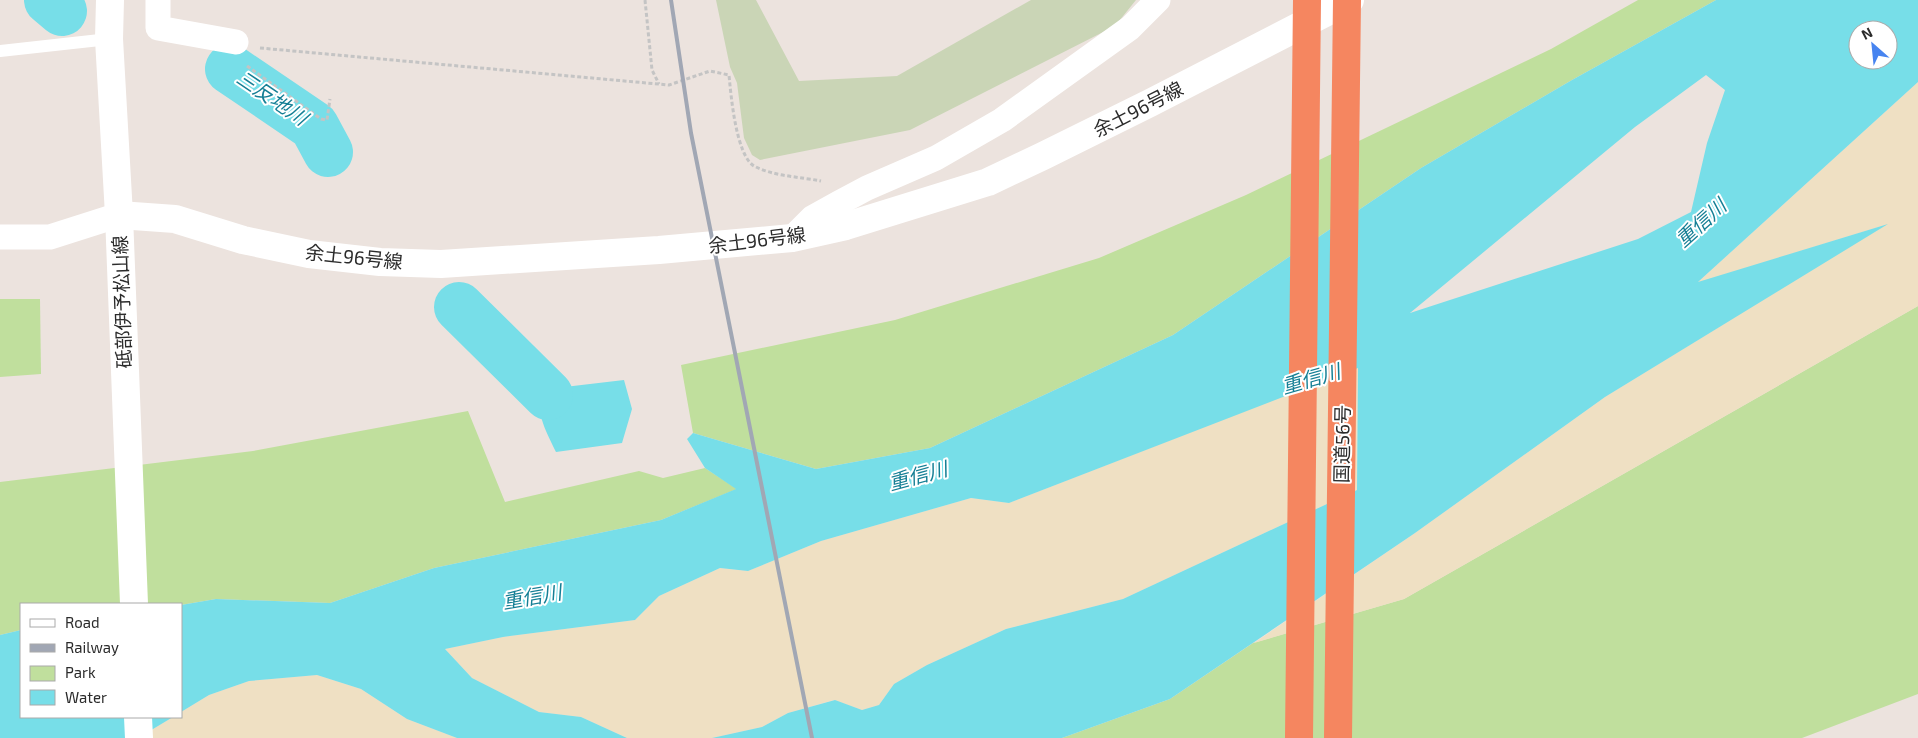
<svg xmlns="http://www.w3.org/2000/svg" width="1918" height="738" viewBox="0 0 1918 738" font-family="'Exo 2','Noto Sans JP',sans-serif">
<rect width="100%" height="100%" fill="#ece3de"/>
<g fill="#c0df9d">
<path d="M1638 0H1716L1572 80 1421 168 1173 335 930 448 816 469 693 433 681 365 895 320 1099 258 1246 195 1551 49Z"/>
<path d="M0 299H40L41 374 0 377Z"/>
<path d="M1918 306V694L1802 738H1062L1170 699 1253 643 1404 599Z"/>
<path d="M468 411 505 502 639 471 663 478 705 468 737 489 661 520 434 568 330 603 216 599 181 605 21 604V630L0 635V482L253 451Z"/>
</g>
<g fill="#efe0c3">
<path d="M1918 82V306L1404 599 1254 643 1415 533 1605 397 1885 225 1697 283Z"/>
<path d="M1358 367 1357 490 1123 599 1006 629 927 665 894 684 879 705 862 710 834 700 788 713 762 727 712 738H627L581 717 539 712 472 678 445 649 503 637 635 620 659 596 720 568 748 571 821 541 971 498 1009 503Z"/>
<path d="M317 675 361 689 407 719 457 738H138L173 717H181V712L209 695 249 681Z"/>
</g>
<path fill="#cad5b6" d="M716 0H756L799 81 897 76 1031 0H1136L1115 26 910 130 760 160 752 155 744 138 737 83 730 67Z"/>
<g fill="#77dee8" fill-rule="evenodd">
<path d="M1716 0H1918V82L1698 282 1888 224 1605 397 1415 533 1170 699 1062 738H712L762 727 788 713 835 700 862 710 879 705 894 684 927 665 1006 629 1123 599 1357 490 1358 368 1009 503 971 498 821 541 748 571 720 568 659 596 635 620 503 637 445 649 472 678 539 712 581 717 627 738H457L407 719 361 689 317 675 249 681 209 695 181 712V605L216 599 330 603 434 568 661 520 736 489 705 468 687 439 693 433 816 469 930 448 1173 335 1421 168 1572 80ZM1858 30H1888V60H1858ZM1706 75 1725 90 1707 143 1691 212 1638 239 1410 313 1635 127Z"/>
<path d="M624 380 632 409 622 443 556 452C551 441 535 413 542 403 545 397 551 392 556 388Z"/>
<path d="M21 630V717H173L138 738H0V635Z"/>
</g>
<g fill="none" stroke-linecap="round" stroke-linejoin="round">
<g stroke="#77dee8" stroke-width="50">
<path d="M49 0 62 11"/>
<path d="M230 69 314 126 328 152"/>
<path d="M459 307 548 395"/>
</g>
<g stroke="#c4c4c4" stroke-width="3" stroke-dasharray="4 2.5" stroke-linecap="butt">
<path d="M645 0 652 70 659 84"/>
<path d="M260 48 669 85 710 71 729 75C731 96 736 155 754 166 772 176 801 177 821 181"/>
<path d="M247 66 321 119 327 120 330 99"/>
</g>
<path stroke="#fff" stroke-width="12" d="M0 51 109 39"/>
<g stroke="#fff" stroke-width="25">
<path d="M158 0V28L236 42"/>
<path d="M0 237H50L119 215"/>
<path d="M792 238 812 218 839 203 867 188 936 158 1002 120 1130 28 1158 0"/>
</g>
<g stroke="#fff" stroke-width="28">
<path d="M110 0 109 39 119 215 134 604"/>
<path d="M119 215 175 219 243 240 309 254 380 262 441 264 659 250 792 238 846 226 988 182 1043 156 1150 103 1350 0"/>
<path d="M138 717 139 738"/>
</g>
<g stroke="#f58660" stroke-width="28">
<path d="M1299 738 1307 0"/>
<path d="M1338 738 1347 0"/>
</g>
<path stroke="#a1a7b4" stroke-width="4" d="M671 0 691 133 812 738"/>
</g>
<g text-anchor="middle" stroke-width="4" stroke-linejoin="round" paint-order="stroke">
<g font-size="19" fill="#2b2b2b" stroke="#fff">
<text transform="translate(1138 109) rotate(-27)" y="7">余土96号線</text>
<text transform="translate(757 240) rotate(-7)" y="7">余土96号線</text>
<text transform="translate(354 257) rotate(6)" y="7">余土96号線</text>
<text transform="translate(122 302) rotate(-92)" y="7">砥部伊予松山線</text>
<text transform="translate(1342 444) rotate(-89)" y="7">国道56号</text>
</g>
<g font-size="20" font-style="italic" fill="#157f95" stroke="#fff">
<text transform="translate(272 98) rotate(34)" y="7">三反地川</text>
<text transform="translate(1701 223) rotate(-42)" y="7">重信川</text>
<text transform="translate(1311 379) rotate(-16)" y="7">重信川</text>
<text transform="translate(918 476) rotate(-15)" y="7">重信川</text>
<text transform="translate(532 597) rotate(-10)" y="7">重信川</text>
</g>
</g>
<rect x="20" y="603" width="162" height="115" fill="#ffffff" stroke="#aaaaaa"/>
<rect x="30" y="619" width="25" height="8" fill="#ffffff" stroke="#aaaaaa"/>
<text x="65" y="628" font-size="15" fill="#2b2b2b">Road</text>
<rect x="30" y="644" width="25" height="8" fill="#a1a7b4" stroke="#aaaaaa"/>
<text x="65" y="653" font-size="15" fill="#2b2b2b">Railway</text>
<rect x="30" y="666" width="25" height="15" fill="#c0df9d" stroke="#aaaaaa"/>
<text x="65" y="678" font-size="15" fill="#2b2b2b">Park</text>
<rect x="30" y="690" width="25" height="15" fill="#77dee8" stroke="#aaaaaa"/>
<text x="65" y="703" font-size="15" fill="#2b2b2b">Water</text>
<g transform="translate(1873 45) rotate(333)"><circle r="24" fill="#ffffff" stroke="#aaaaaa"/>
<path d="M0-4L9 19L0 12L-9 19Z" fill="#4784f0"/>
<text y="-8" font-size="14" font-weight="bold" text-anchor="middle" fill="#2b2b2b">N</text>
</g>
</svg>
